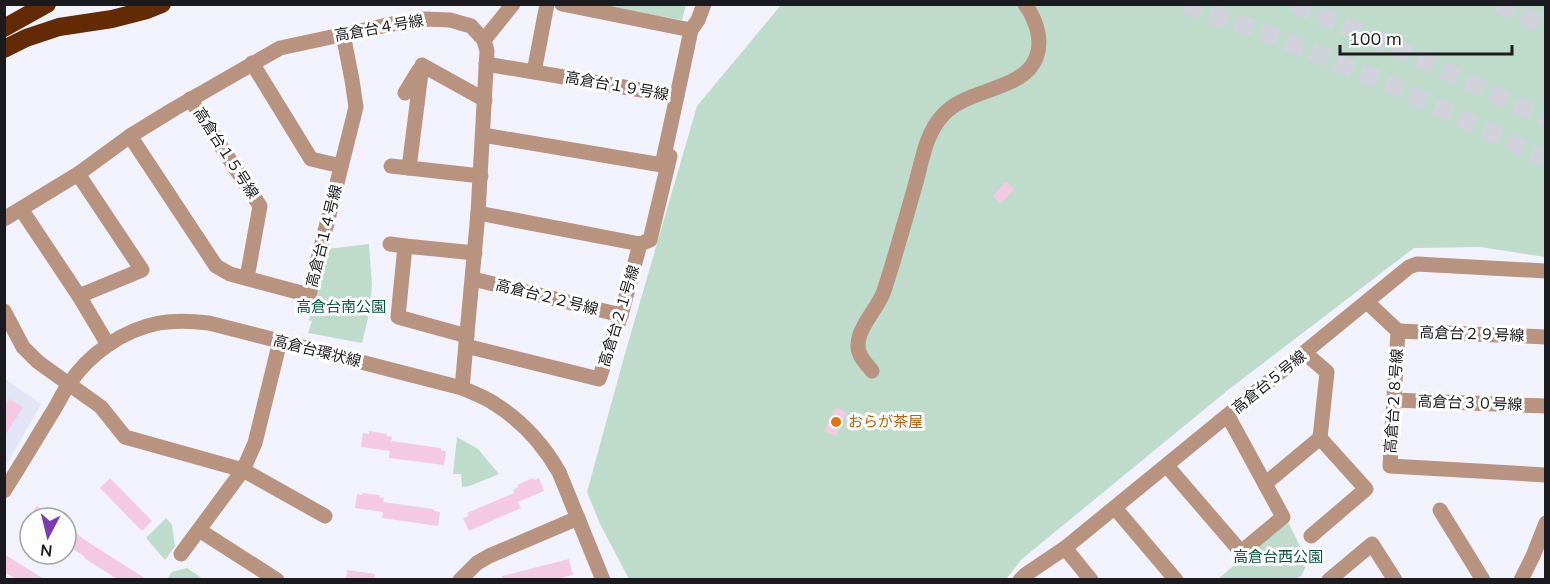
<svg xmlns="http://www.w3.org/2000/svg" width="1550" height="584" viewBox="0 0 1550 584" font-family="Mulish,'Noto Sans JP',sans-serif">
<rect width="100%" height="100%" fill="#f2f2fd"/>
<path fill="#e4e4f7" d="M5 379 41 404 5 467Z"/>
<g fill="#bfdbcc">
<path d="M597 5H686L682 20Z"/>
<path d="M781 5H1545V257L1480 247 1414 248 1228 390 1022 559 1006 579H629L600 524 587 492 624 357 697 106Z"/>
<path d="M369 244 372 285 370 310 362 343 308 333 312 321 309 320 327 249Z"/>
<path d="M457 437 478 449 499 474 470 486 462 487 461 474H453Z"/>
<path d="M166 518 172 525 175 546 165 560 146 538Z"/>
<path d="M1287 520 1308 562 1301 576 1295 579 1217 580Z"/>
<path d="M187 568 203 579H167L172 572Z"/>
</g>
<g fill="#f4cae2">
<path d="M1006 182 1014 189 1001 203 993 196Z"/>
<path d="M9 399 23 407 4 437V407Z"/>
<path d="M836 407 847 413 836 436 824 431Z"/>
<path d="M369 431 387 434 386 436 392 437 391 441 441 448V451H446L444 465 389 458 390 451 361 447 363 433 369 434Z"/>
<path d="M110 478 152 521 142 531 100 488Z"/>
<path d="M533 478 534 480 539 478 544 491 518 502 521 508 469 531 463 518 469 516 467 513 514 493 513 490 518 487 517 485Z"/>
<path d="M362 493 379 495V497L384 498 383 502 434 509V511L440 512 438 526 382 518 383 512 355 508 357 494 362 495Z"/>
<path d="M37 506 55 518H28Z"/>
<path d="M66 525 85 540 146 579H117L84 558 85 557 66 544Z"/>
<path d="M4 554 44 579H16L4 572Z"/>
<path d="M569 559 573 575 556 579H502V576Z"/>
<path d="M347 570 375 574 374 579H346Z"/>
</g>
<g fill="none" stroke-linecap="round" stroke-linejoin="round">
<g stroke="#d2d2dc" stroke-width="18" stroke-dasharray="18 9" stroke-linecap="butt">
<path d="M1185 4 1266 33 1389 84 1546 159"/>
<path d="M1294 4 1401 50 1546 119"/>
<path d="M1498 4 1546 26"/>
</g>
<g stroke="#b89380" stroke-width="15">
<path d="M562 4 691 30 677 96"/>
<path d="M691 30 698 20 704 4"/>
<path d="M484 40 513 4"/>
<path d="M252 63 311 159 341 166"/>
<path d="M534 72 547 4"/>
<path d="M405 93 419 70"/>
<path d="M190 99 260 206 247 278"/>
<path d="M483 135 662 165 677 96 486 64"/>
<path d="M130 136 216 266 230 274 309 295 356 107 352 80 343 34"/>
<path d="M391 166 481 176"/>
<path d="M409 168 422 65 485 100"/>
<path d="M21 209 79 296 142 270 78 174"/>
<path d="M4 219 78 174 130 136 174 109 280 48 392 24 424 19 450 20 471 26 484 40 487 51 478 213 462 388"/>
<path d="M390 244 405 246"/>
<path d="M640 244 650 240 670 156"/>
<path d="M473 279 621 315"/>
<path d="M79 296 104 338"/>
<path d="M1367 302 1398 331 1390 466 1546 475"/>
<path d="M4 311 23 347 38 362 101 407 125 437 243 470 325 516"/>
<path d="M1398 331 1546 337"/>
<path d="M467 336 398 317 405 246 475 253"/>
<path d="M466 346 599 379 621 315 640 244 478 213"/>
<path d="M1305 353 1327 372 1320 438 1366 489 1311 536"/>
<path d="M872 371C866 363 857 355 858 344 859 326 878 308 884 291 895 257 905 221 915 186 922 162 925 134 943 115 964 91 1010 91 1030 68 1046 49 1038 22 1025 4"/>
<path d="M1394 400 1546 406"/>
<path d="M1167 466 1241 552 1283 517 1228 416"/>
<path d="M1265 484 1320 438"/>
<path d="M4 491C20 466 35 441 50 416 57 406 62 394 69 384 89 354 123 330 159 323 176 320 193 321 209 323L462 388C473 393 485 397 495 404 522 421 543 444 559 472L603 580"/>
<path d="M1115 508 1176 580"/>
<path d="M1440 510 1483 580"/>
<path d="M199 530 277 580"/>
<path d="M1065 548 1091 580"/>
<path d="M181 554 243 470 255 443 280 341"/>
<path d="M460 580 477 563 489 556 578 518"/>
<path d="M1020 580 1025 575 1065 548 1409 267 1417 264 1546 271"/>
<path d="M1329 580 1372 544 1395 580"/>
<path d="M1521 580 1533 556 1546 523"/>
</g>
<g stroke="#632b04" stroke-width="18">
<path d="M4 28 47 4"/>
<path d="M4 49 26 38 59 27 112 19 147 10 162 4"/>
</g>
</g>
<circle fill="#e8710a" stroke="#fff" stroke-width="2" cx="836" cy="422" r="6"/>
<g text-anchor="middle" stroke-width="6" stroke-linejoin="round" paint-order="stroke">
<g font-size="15" fill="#1b1b1f" stroke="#fff">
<text transform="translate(379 28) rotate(-10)" y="5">高倉台４号線</text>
<text transform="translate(617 86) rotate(10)" y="5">高倉台１９号線</text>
<text transform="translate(226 153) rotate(57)" y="5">高倉台１５号線</text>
<text transform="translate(324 236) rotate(-76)" y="5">高倉台１４号線</text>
<text transform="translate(547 297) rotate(14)" y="5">高倉台２２号線</text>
<text transform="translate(619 316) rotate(-73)" y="5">高倉台２１号線</text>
<text transform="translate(1472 334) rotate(2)" y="5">高倉台２９号線</text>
<text transform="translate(317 351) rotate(14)" y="5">高倉台環状線</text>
<text transform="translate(1269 382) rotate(-39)" y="5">高倉台５号線</text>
<text transform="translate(1394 401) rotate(-86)" y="5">高倉台２８号線</text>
<text transform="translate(1470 403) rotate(2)" y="5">高倉台３０号線</text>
</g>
<g font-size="15" fill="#04593c" stroke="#fff">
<text x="341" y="312">高倉台南公園</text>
<text x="1278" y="562">高倉台西公園</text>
</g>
<g font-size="15" fill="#c56008" stroke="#fff" text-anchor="start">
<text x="848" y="427">おらが茶屋</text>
</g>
</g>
<rect width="1550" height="584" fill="none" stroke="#1b1b1f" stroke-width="12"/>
<g transform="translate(48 536) rotate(187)"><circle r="28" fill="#ffffff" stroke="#a4a4a5" stroke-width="1.5"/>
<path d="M0-4.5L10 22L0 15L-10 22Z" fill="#793bb1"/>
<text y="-9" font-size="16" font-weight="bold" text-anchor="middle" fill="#1b1b1f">N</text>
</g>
<path d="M1340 45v9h172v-9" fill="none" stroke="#1b1b1f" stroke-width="3"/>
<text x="1349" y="45" font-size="18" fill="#1b1b1f" stroke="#ffffff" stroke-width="4.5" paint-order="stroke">100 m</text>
</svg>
